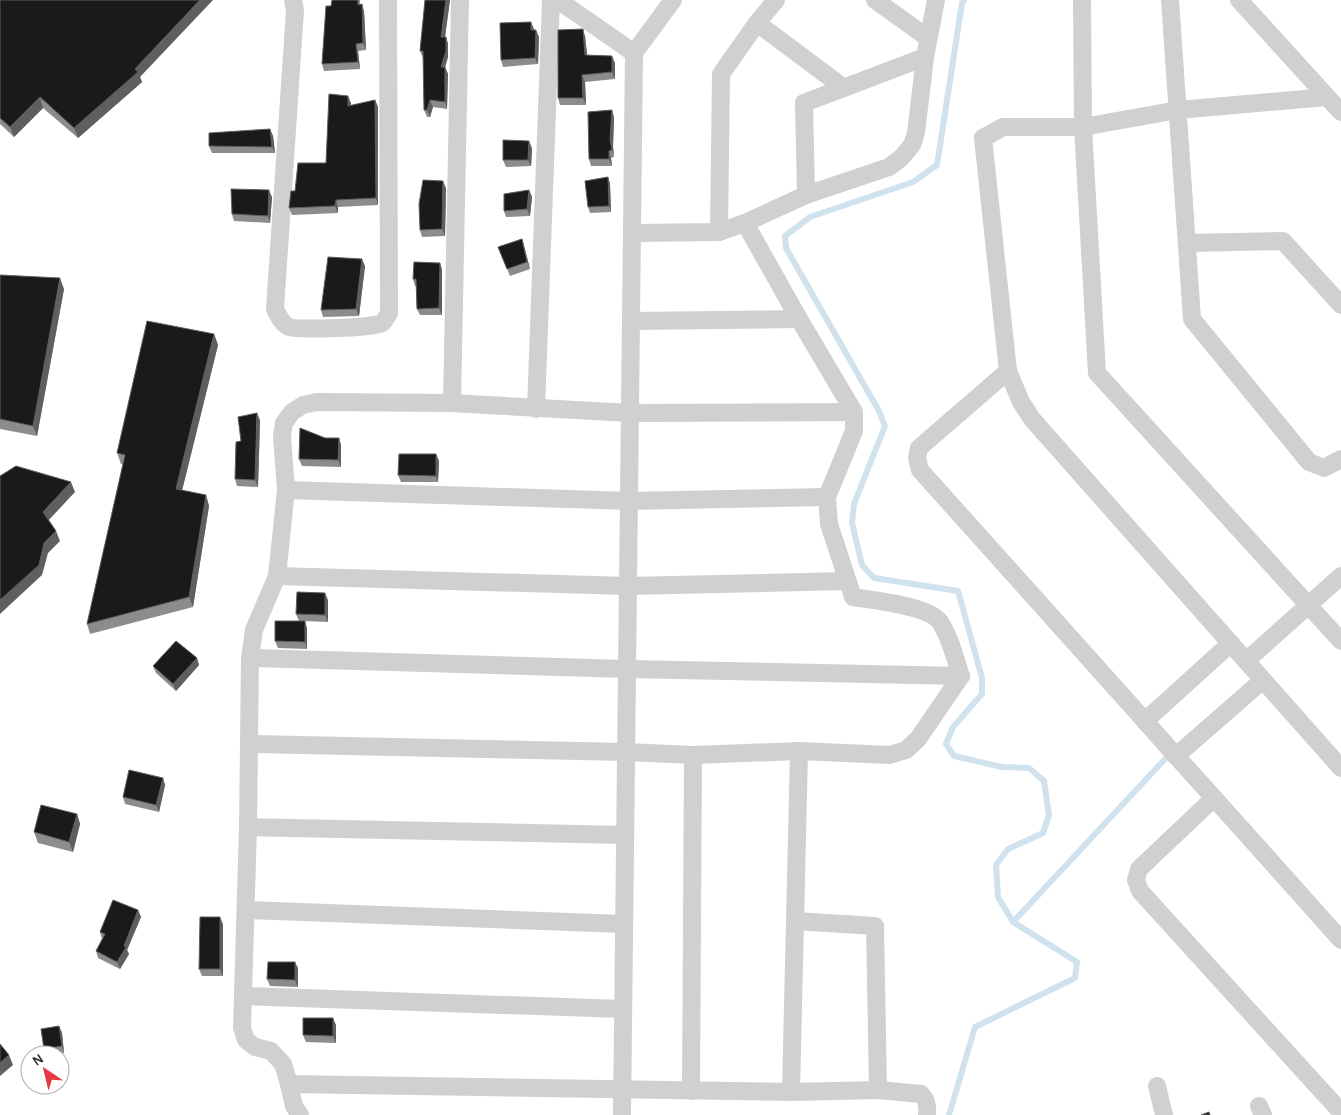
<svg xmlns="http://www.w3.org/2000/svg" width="1341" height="1115" viewBox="0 0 1341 1115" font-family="'Alegreya Sans',sans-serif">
<rect width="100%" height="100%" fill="#fff"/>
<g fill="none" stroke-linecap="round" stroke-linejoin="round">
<g stroke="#cfe2ee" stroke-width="6">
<path d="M1013 922 1165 759"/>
<path d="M949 1115 975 1027 1075 978 1077 962 1013 922 998 897 996 865 1008 849 1043 833 1049 815 1044 781 1029 768 1002 767 954 756 946 744 953 727 982 694V678L958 591 874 578 862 565 852 523 854 504 885 426 879 411 786 248 785 236 810 217 913 182 937 165 962 3 964 0"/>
</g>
<g stroke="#d0d0d0" stroke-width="18">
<path d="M293 0 295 10 275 309C278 315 282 324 289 327 299 330 374 328 382 323 385 321 387 316 389 313L388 0"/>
<path d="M558 0 634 53 622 1115"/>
<path d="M875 0 928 38"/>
<path d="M1082 0 1083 127 1097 373 1341 641"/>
<path d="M1170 0 1192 319 1309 462 1324 468 1341 459"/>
<path d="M1239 0 1341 112"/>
<path d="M757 23 776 0"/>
<path d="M634 53 673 0"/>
<path d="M806 195 804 103 925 57"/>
<path d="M719 232 721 74 757 23 844 88"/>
<path d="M632 233 719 232 745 223"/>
<path d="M1187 243 1283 241 1341 305"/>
<path d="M631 321 799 319"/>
<path d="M1008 371 919 448 917 458 920 470 1145 721 1231 643"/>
<path d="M452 403 460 0"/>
<path d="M536 409 551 0"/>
<path d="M286 490 629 501 827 497"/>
<path d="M277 576 628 586 847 581"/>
<path d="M250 658 627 669 961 676"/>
<path d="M1246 661 1341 576"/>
<path d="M1263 680 1341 768"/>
<path d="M1145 721 1176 756 1263 680 1032 419 1021 402 1008 371 983 138 1003 127H1083L1178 110 1327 97"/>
<path d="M249 744 626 752 693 755 799 751 890 755 906 750 918 739 961 676C955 658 950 637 940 622 930 606 872 600 853 597L829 524 827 497 854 431V412L799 319 745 223 806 195 889 167 901 158 912 145 916 133 925 57 936 0"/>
<path d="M1176 756 1214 798 1139 869 1136 880 1140 891 1341 1112"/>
<path d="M1214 798 1341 940"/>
<path d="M248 827 625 835"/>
<path d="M246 910 624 924"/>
<path d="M795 921 875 926 878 1090"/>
<path d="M243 996 623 1009"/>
<path d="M289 1084 791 1092 878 1090 921 1094C927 1100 928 1106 927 1115"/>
<path d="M1157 1086 1164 1115"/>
<path d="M691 1091 693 755"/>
<path d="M791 1092 799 751"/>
<path d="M1259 1106 1263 1115"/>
<path d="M300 1115 294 1106 289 1084 283 1064 271 1051 255 1047 246 1040 242 1028 248 827 250 658 254 630 277 576 286 490 282 436 284 423 292 412 303 405 317 402 452 403 630 413 854 412"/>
</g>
</g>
<g fill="#8c8c8c">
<path d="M0 0 140 77 142 82 78 138 43 108 14 137 0 124Z"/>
<path d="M332 0H360V5L364 11 366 50 358 51 360 69 324 71 322 64Z"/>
<path d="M425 0H450L445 37H446L448 44V57L445 67 448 74 447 109 433 107 430 117H427L424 110 423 58 420 51Z"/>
<path d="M534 29V30L539 37 538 64 503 67 501 60Z"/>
<path d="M585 36 587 55 615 63V79L585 82 586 105H560L558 98Z"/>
<path d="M375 100 378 107V205L338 207V213L292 215 289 208 295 191 326 163 351 103V106Z"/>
<path d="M614 117 613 147 614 157 611 158 612 166H591L589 159Z"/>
<path d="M270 129 273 136 275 153H212L209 146Z"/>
<path d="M532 148 531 166 506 167 503 160Z"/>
<path d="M608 177 610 184 611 212 590 213 588 207Z"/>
<path d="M446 188 445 236 422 237 420 230Z"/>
<path d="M529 190 532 197 530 216 506 217 504 211Z"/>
<path d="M272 197 270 223 234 221 232 214Z"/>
<path d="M522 239 524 246 530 269 510 276 498 247Z"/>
<path d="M440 263 442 270V315H420L417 309 416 286H415L413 279Z"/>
<path d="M365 266 359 316 323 317 321 310Z"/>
<path d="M0 275 64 289 37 436 0 429Z"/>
<path d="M214 334 218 345 182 490 206 495 209 506 193 607 90 634 87 624 123 464H121L117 453Z"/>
<path d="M260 420 258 487 237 486 235 479Z"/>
<path d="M325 438H339L341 445V467L302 466 299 459Z"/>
<path d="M436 454 439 461 438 482H401L398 475Z"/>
<path d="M328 600V622L303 621 307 628V649L278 648 275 641 299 621 296 614Z"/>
<path d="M197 658 199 665 176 691 156 673 153 666Z"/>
<path d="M163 778 165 785 159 812 125 804 123 797Z"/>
<path d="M77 814 80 824 73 852 38 843 34 832Z"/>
<path d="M138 910 141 917 127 950 129 954 120 969 98 958 96 951 102 939 100 932Z"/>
<path d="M223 924V976H202L199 969Z"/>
<path d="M298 968V987L270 986 267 979Z"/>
<path d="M336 1025V1043L306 1042 303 1035Z"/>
<path d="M59 1026 62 1033 64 1053 46 1055 44 1049Z"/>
</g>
<g fill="#5f5f5f">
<path d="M200 0H213L140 77 142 82 78 138 74 128 135 69Z"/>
<path d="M446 0H450L444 44 441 37Z"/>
<path d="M362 4 364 11 366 50 363 43Z"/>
<path d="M531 22 534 29V37L531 30Z"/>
<path d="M583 29 585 36 588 62 585 55Z"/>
<path d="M536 30 539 37 538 64 535 58Z"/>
<path d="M446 37 448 44V57L443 74 441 67Z"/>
<path d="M356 44 358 51 360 69 358 62Z"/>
<path d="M612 56 615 63V79L612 72Z"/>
<path d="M445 67 448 74 447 109 445 102Z"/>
<path d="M582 75 585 82 586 105 583 98Z"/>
<path d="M348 96 351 103V113L348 106Z"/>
<path d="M40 97 43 108 14 137 10 127Z"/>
<path d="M375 100 378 107V205L376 198Z"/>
<path d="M430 100 433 107 430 117 427 110Z"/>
<path d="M612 110 614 117 613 147 614 157 612 150 610 140Z"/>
<path d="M270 129 273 136 275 153 272 147Z"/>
<path d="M529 141 532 148 531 166 528 160Z"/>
<path d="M609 151 611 158 612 166 609 159Z"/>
<path d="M608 177 610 184 611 212 609 206Z"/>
<path d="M443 181 446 188 445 236 442 229Z"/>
<path d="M269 190 272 197 270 223 268 216Z"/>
<path d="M529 190 532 197 530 216 527 209Z"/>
<path d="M336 200 338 207V213L335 206Z"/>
<path d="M522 239 524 246 530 269 527 262Z"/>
<path d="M362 259 365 266 359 316 356 309Z"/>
<path d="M440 263 442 270V315L439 308Z"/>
<path d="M60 278 64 289 37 436 33 426Z"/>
<path d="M214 334 218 345 180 499 176 489Z"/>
<path d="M257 413 260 420 258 487 255 480Z"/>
<path d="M339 438 341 445V467L338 460Z"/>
<path d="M436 454 439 461 438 482 436 476Z"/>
<path d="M71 482 75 492 47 522 43 512Z"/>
<path d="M206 495 209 506 193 607 189 597Z"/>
<path d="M56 531 60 541 48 553 42 575 0 614V600L44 543Z"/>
<path d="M325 593 328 600V622L325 615Z"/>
<path d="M305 621 307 628V649L305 642Z"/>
<path d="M197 658 199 665 176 691 173 684Z"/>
<path d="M163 778 165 785 159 812 156 805Z"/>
<path d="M77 814 80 824 73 852 69 842Z"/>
<path d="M138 910 141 917 127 950 129 954 120 969 117 962Z"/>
<path d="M220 917 223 924V976L220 969Z"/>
<path d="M295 962 298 968V987L295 980Z"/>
<path d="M333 1018 336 1025V1043L333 1036Z"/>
<path d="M59 1026 62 1033 64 1053 62 1046Z"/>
<path d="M9 1055 13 1065 0 1076V1063Z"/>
</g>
<g fill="#1a1a1a" stroke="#5f5f5f">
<path d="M0 0H200L135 69 138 72 74 128 40 97 10 127 0 118Z"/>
<path d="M332 0H358V5L362 4 363 43 356 44 358 62 322 64 326 6H331Z"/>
<path d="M425 0H446L441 37H446V51L441 67H445V102L430 100 427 110H424L423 51H420Z"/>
<path d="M531 22V30H536L535 58 501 60 500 23Z"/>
<path d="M583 29 585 55 612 56V72L582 75 583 98H558V30Z"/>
<path d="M329 94 348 96V106L375 100 376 198 336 200 335 206 289 208 291 191H295L298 163H326Z"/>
<path d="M612 110 610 140 612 150 609 151V159H589L588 112Z"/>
<path d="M270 129 272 147 209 146V133Z"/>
<path d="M503 140 529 141 528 160H503Z"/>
<path d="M608 177 609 206 588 207 585 181Z"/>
<path d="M423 180 443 181 442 229 420 230 419 204Z"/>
<path d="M231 189 269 190 268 216 232 214Z"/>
<path d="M529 190 527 209 504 211V194Z"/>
<path d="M522 239 527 262 507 269 498 247Z"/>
<path d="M328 257 362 259 356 309 321 310Z"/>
<path d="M414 262 440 263 439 308 417 309 416 279H413Z"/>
<path d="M0 275 60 278 33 426 0 419Z"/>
<path d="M147 321 214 334 176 489 206 495 189 597 87 624 125 455 117 453Z"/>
<path d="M257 413 255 480 235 479 236 442 241 441 238 417Z"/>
<path d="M300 428 325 438H339L338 460 299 459Z"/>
<path d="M399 454H436V476L398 475Z"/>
<path d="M16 466 71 482 43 512 56 531 44 543 39 565 0 600V476Z"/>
<path d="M297 592 325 593V615L296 614Z"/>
<path d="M275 621H305V642L275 641Z"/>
<path d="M176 641 197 658 173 684 153 666Z"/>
<path d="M129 770 163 778 156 805 123 797Z"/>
<path d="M41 805 77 814 69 842 34 832Z"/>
<path d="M113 900 138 910 124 946 126 947 117 962 96 951 105 934 100 932Z"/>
<path d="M200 917H220V969H199Z"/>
<path d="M268 962H295V980L267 979Z"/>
<path d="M303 1018H333V1036L303 1035Z"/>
<path d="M59 1026 62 1046 44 1049 41 1029Z"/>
<path d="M0 1044 9 1055 0 1063Z"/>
<path d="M1209 1112 1210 1115H1201Z"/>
</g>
<g transform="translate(45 1070) rotate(325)"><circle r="24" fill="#ffffff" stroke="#adadad"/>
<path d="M0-4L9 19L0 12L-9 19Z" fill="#e63946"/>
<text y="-8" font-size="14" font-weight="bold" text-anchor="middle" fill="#333333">N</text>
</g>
</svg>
